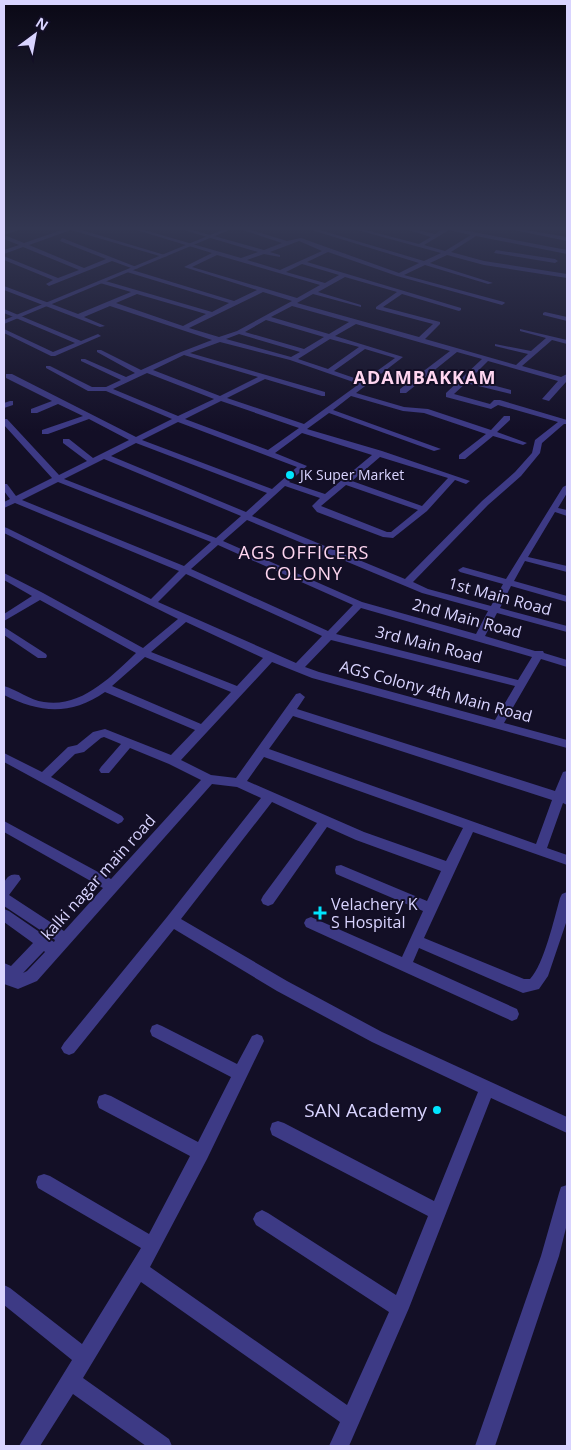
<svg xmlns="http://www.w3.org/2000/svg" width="571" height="1450" viewBox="0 0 571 1450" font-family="'Open Sans',sans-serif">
<rect width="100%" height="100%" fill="#130f26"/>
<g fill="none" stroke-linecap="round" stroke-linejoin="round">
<g fill="#3d3a85" fill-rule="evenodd">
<path d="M16 228H24L4 235V231Z"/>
<path d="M68 228H75L168 256 163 257 71 230 29 245 84 268 106 259 60 241 62 238 139 268 134 269 112 261 49 286 46 284 53 280 4 260V256L6 257 58 278 79 270 23 247 4 254V250L19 245 4 239V235L24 243Z"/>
<path d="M130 228H137L241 258 258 252 177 228H185L264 250 282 243 237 228H244L287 241 301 238 399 273 419 263 305 228H313L424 261 441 253 350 228H358L419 244 431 237 402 228H409L435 234 444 228H452L567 250V254L476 236 451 252 484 261 567 274V278L484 265 447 255 430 263 493 283 488 284 425 265 404 275 504 302 505 303 502 305 397 276 328 252 307 262 461 308V310L459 311 402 294 383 307 440 322V324L425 339 516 365 528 354 495 346V344L531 351 546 338 520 331V329L567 340V344L552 340 522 366 561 377 567 374 566 382 549 401 542 399 558 381 488 361 470 379 511 390V394L466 383 454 394 490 404 494 400H500L567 420V424H564L542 443 540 453 521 476 488 505 413 582 428 589 491 606 503 584 460 572 458 570 463 567 506 579 563 487 567 485V493L558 508 567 510V516L555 512 528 557 567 566V572L525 561 514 581 567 596V602L511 586 500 608 567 626V632L497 613 485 636 535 651H543L544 653 567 660V667L541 659 504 723 567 740V748L312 678 272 662 181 760 211 775 236 778 296 694 300 693 305 697 297 709 555 791 563 772 567 771V805L563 803 547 848 567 855V865L473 832 424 938 524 979H530C544 964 554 919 560 898L562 894 567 892V920L548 976 539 989 523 993 419 948 413 962 517 1009 519 1014 517 1019 512 1021 306 927 304 923 306 919 311 917 402 957 423 911 336 874 335 870 336 866 341 865 427 901 441 871 356 840 327 827 273 904 268 906 263 904 261 900 263 896 317 823 272 802 181 919 287 981 382 1032 567 1117V1133L491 1098 409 1308 349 1446H329L340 1422 141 1282 83 1378 169 1439 172 1446H146L73 1394 40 1446H19L72 1360 4 1305V1285L10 1288 82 1344 141 1248 38 1188 36 1182 38 1176 44 1174 50 1176 149 1234 190 1156 99 1108 97 1102 99 1096 105 1094 111 1096 198 1142 231 1077 152 1036 150 1031 152 1026 157 1024 162 1026 237 1064 252 1036 257 1034 262 1036 264 1041 207 1159 150 1267 347 1405 389 1312 256 1225 253 1219 256 1213 262 1210 268 1213 396 1295 428 1216 272 1135 270 1129 272 1123 278 1121 284 1123 434 1201 478 1092 372 1042 277 991 174 929 74 1053 69 1055 64 1053 61 1048 64 1043 167 917 261 798 237 787 212 784 37 981 18 989 4 984V963L11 966 33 943 4 922V909L9 911 54 942 55 940 4 906V882C8 876 11 873 19 875L21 879 9 895 64 931 103 888 4 832V821L111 879 201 780 169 764 130 748 109 773H101L99 770 101 767 121 744 104 737 101 738 84 752 75 754 51 777 122 816 124 819 122 822 118 824 4 762V753L42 772 68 747 77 745 93 732 105 729 171 755 195 730 105 692C70 716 40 713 4 695V686C18 690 29 700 44 702 81 708 111 677 136 653L40 600 4 621V614L32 596 4 580V573L43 593 143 648 178 619 4 533V527L7 528 151 599 179 571 15 503 4 508V502L10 499 4 491V484H7L16 496 52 478 4 425V419H7L59 475 87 461 63 443V439H69L93 458 129 440 89 419 48 434H42V430L83 416 58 404 37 413H31V409L52 401 6 378V374H12L136 437 172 419 106 391H88L46 368V366H50L92 387H106L121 380 81 361V359H85L126 377 135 373 97 352V350H101L141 370 181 352 212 340 110 306 84 317 105 326 100 327 4 290V286L78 314 131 292 100 283 99 282 102 280 212 312 229 303 127 272 126 271 129 269 234 301 257 290 184 267 212 253ZM449 230 471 235 445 251 424 245ZM299 241 322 251 280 270 247 260 264 254 280 257V255L270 252ZM217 255 320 285 297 298 192 267ZM302 264 339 275 325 283 286 272ZM345 277 397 292 376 307V309L433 324 419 337 297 303 313 294 361 307V305L318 292ZM263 292 292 301 237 331 219 337 189 328ZM137 294 206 314 183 326 116 303ZM292 306 349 322 329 334 271 317ZM266 320 324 337 304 349 245 332ZM356 324 450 351 400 389V393H406L457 352 482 359 446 393V397L491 409 498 405 558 422 535 440 532 453 515 472 482 501 405 579 252 516 285 486 320 498 312 506 317 512 383 537 393 538 427 511 455 480 466 484 470 481 382 451 307 429 329 413 434 451 441 449 333 410 351 396 403 411 424 413 486 434 459 455V459H465L493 436 523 445 527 443 497 432 510 420V416H504L491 430 428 409 404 407 356 393 403 357 335 336ZM239 334 300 352 291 357 226 339ZM330 339 359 347 328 369 298 359ZM220 342 290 360 359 384 304 424 227 398 265 379 322 396H325V392L190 353ZM365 349 395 358 363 381 334 371ZM184 355 258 377 220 396 153 370ZM147 373 214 399 178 416 113 389ZM221 401 299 428 268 450 185 419ZM178 422 297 467 272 489 142 440ZM302 433 372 455 325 494 289 482 307 466 275 453ZM136 443 267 493 246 512 111 456ZM380 457 448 478 422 506 352 481ZM104 459 241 516 216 538 64 479ZM58 482 211 542 184 566 22 500ZM346 485 418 510 391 532H387L321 506ZM247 520 422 593 488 611 476 634 362 602 223 541ZM218 545 353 605 328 631 191 569ZM186 574 322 636 296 663 158 602ZM361 608 532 657 518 680 336 634ZM186 622 263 658 237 686 151 652ZM331 640 515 686 495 720 319 672 305 667ZM145 657 231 692 201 724 112 686ZM293 716 552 800 536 844 269 749ZM264 757 463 828 446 861 364 832 247 781ZM44 951 45 952 27 971 23 973Z"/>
<path d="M504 228H514L567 237V241Z"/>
<path d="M496 250 555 259 558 261 555 263 494 253Z"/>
<path d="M4 309 81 341 98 334 101 336 55 356H51L4 333V329L53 352 75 343 4 313Z"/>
<path d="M545 312 567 317V321L543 315V313Z"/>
<path d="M10 401H13V405L4 408V403Z"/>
<path d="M4 627 46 654 47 656 46 658H38L4 635Z"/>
<path d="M567 1185V1224L559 1256 495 1446H475L541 1256 559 1193 561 1187Z"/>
</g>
<path fill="#3d3a85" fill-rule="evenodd" d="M227 228H234L4 324V320Z"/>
</g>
<linearGradient id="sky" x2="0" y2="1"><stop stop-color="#0a0815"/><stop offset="0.53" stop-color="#333752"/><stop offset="1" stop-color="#333752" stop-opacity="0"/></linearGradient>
<rect width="571" height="431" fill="url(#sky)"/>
<g fill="#00e5ff" stroke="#130f26" stroke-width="2">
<circle cx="290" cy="475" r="5"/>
<path d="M317.5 905.5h5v5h5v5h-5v5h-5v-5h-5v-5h5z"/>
<circle cx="437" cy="1110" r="5"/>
</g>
<g text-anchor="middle" stroke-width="4" stroke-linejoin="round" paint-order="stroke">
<g font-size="14" fill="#d9d4ff" stroke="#130f26" text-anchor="start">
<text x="300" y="480">JK Super Market</text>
</g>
<g font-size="16" fill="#d9d4ff" stroke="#130f26">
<text transform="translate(500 596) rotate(15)" y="6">1st Main Road</text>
<text transform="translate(467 618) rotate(15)" y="6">2nd Main Road</text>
<text transform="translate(429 644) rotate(14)" y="6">3rd Main Road</text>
<text transform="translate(436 691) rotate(15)" y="6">AGS Colony 4th Main Road</text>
<text transform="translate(98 877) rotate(-48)" y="6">kalki nagar main road</text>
</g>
<g font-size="16" fill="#d9d4ff" stroke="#130f26" text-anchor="start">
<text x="331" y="910">Velachery K<tspan x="331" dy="18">S Hospital</tspan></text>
</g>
<g font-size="18" font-weight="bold" letter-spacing="1" fill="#ffd6f0" stroke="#130f26">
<text x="425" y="384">ADAMBAKKAM</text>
</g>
<g font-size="18" letter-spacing="1" fill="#ffd6f0" stroke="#130f26">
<text x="304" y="559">AGS OFFICERS<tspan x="304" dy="21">COLONY</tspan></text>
</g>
<g font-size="19" fill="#d9d4ff" stroke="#130f26" text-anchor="end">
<text x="427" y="1117">SAN Academy</text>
</g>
</g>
<rect width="571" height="1450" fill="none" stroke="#d9d4ff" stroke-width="10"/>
<g transform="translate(35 35) rotate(32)" stroke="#130f26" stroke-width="4" paint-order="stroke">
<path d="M0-4L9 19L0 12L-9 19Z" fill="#d9d4ff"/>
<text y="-8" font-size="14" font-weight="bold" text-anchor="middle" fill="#d9d4ff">N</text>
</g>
</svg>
